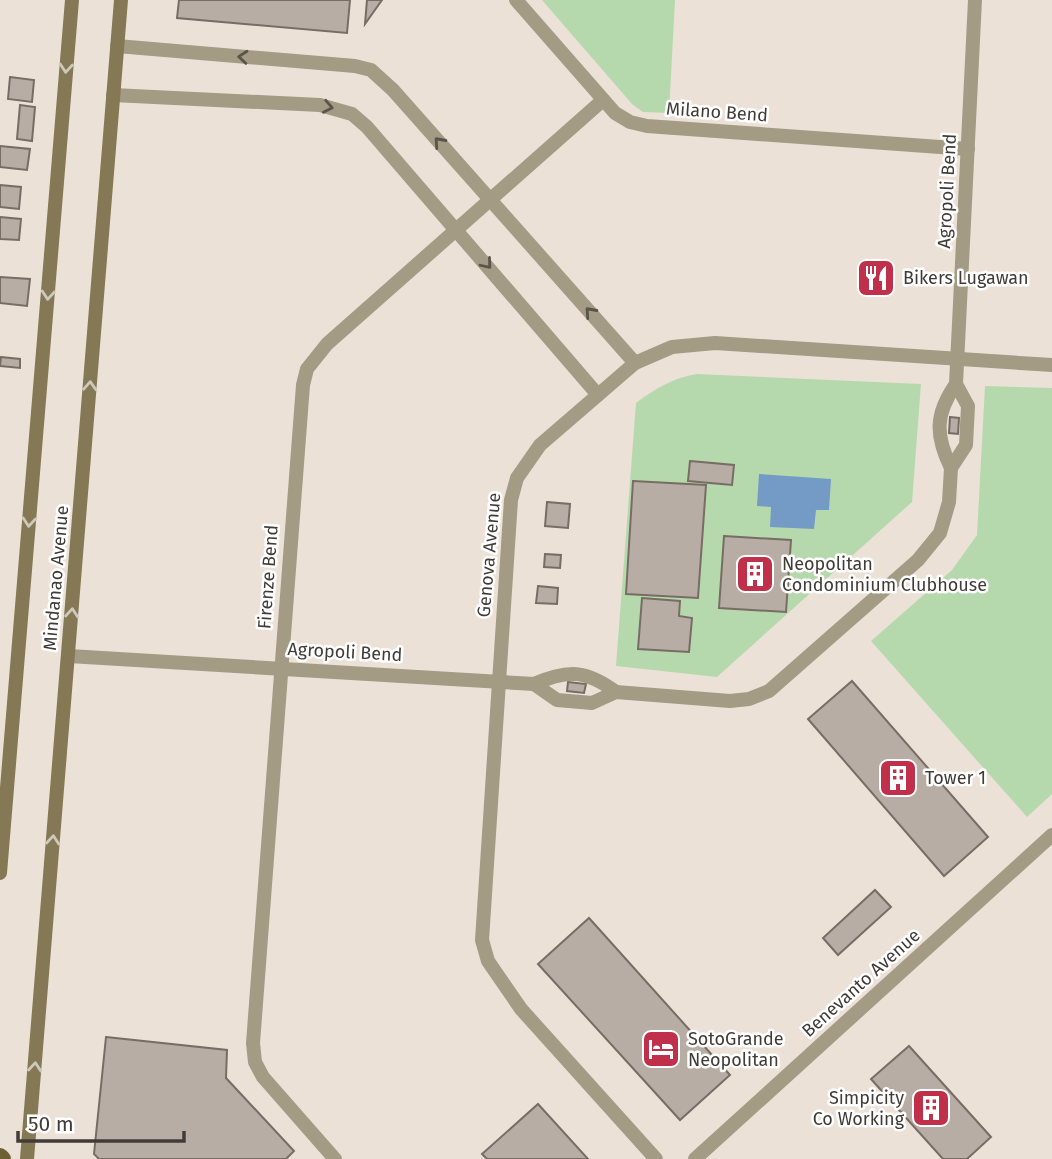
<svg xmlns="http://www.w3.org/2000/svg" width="1052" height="1159" viewBox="0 0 1052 1159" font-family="'Fira Sans',sans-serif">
<rect width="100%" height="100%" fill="#ece1d7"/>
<g fill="#b5d9ad">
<path d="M542 0H675L669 113 643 112 632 104Z"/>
<path d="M697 374 921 384 912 502 717 677 616 666 636 403C656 388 673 378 697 374Z"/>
<path d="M985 386 1052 388V794L1027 817 871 641 952 570 977 535Z"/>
</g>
<path fill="#749ac6" d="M759 474 831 479 829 510H816L814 529 770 527 771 507 757 506Z"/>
<g fill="#b8ada4" stroke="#776d65" stroke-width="2">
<path d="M179 0H350L347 33 177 18Z"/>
<path d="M367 0H382L365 24Z"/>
<path d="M10 77 34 80 32 102 8 99Z"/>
<path d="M20 105 35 107 32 141 17 139Z"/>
<path d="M0 146 30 149 27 170 0 167Z"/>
<path d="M0 185 21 187 19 209 0 207Z"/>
<path d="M0 217 21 219 19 240 0 239Z"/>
<path d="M0 277 30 279 27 306 0 303Z"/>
<path d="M1 357 20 359V368L0 366Z"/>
<path d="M950 417 959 418 958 434 949 433Z"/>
<path d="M690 461 734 465 732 485 688 481Z"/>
<path d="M633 481 706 485 698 598 626 594Z"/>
<path d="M547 502 570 504 568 528 545 526Z"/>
<path d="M724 536 791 540 786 612 719 608Z"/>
<path d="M545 554 561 555 560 568 544 567Z"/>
<path d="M538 586 558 588 557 604 536 603Z"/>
<path d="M642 598 680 601 679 616 692 618 689 652 638 649Z"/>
<path d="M852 681 988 837 944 876 808 719Z"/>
<path d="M568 682 586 684 584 693 567 691Z"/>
<path d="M875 890 891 907 838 955 823 938Z"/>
<path d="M589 918 730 1075 680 1120 538 964Z"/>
<path d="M106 1037 227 1050 226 1078 294 1151 286 1159H99L94 1154Z"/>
<path d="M909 1046 991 1137 967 1159H943L871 1079Z"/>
<path d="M538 1104 588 1159H487L482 1154Z"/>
</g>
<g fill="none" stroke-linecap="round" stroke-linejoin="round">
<g stroke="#a39b83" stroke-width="14">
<path d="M516 0 615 113 630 122 647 126 968 149"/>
<path d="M117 46 355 66 371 70 393 90 635 363"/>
<path d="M113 95 320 105 352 114 367 127 598 395"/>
<path d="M951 468C935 435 935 414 956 384L975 0"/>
<path d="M69 656 534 684C568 669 586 670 616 692"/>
<path d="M534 684 557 700 592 703 616 692 730 701 749 699 769 691 918 560 940 533 949 502 951 468 966 445 968 406 956 384"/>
<path d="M335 1159 263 1077 255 1062 253 1043 303 385 307 369 327 344 603 100"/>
<path d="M656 1159 521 1009 488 961 482 940 511 500 517 478 540 445 635 363 672 347 715 343 1052 365"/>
<path d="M695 1159 1052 835"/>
</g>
<g stroke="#847855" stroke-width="14">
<path d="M0 873 72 0"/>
<path d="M27 1159 121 0"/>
</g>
<path stroke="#6d6032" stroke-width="18" d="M0 1157 2 1159"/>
</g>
<defs><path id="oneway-chevron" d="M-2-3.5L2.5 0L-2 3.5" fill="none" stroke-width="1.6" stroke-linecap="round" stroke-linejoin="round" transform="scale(1.75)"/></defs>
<g stroke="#5a544b">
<use href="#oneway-chevron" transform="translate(243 57) rotate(-175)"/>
<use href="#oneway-chevron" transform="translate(328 107) rotate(11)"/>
<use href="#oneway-chevron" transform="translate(439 142) rotate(-132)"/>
<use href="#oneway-chevron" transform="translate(487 264) rotate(50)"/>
<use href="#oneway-chevron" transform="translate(590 312) rotate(-132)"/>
</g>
<g stroke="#cec9bb">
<use href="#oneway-chevron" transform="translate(66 68) rotate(95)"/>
<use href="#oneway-chevron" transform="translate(48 295) rotate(95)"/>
<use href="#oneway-chevron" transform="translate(90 386) rotate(-87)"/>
<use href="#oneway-chevron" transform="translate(29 522) rotate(95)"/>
<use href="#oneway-chevron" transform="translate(72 613) rotate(-85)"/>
<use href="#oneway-chevron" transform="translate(53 840) rotate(-85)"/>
<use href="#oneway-chevron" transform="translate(35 1067) rotate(-85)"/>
</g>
<defs>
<symbol id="restaurant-square" viewBox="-11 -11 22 22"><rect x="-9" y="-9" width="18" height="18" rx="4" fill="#c1304b" stroke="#fff"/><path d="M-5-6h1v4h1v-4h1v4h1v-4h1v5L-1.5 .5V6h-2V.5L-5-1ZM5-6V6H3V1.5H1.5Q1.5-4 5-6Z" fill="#fff"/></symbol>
<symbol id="building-square" viewBox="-11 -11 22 22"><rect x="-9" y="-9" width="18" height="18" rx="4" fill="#c1304b" stroke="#fff"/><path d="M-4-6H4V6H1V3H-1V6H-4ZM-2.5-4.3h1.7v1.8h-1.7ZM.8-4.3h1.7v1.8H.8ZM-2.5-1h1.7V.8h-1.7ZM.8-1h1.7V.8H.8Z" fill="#fff"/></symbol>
<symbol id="hotel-square" viewBox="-11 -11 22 22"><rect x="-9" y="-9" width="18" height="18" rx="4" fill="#c1304b" stroke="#fff"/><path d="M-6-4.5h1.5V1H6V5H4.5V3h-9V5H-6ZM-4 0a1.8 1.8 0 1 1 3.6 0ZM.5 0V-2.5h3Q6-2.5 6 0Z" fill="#fff"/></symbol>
</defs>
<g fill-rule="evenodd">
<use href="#restaurant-square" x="854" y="256" width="44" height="44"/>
<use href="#building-square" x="733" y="552" width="44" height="44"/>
<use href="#building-square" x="876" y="756" width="44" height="44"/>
<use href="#hotel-square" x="639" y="1027" width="44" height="44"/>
<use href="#building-square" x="909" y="1086" width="44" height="44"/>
</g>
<g text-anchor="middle" stroke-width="5" stroke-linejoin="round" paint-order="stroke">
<g font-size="18" fill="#413c38" stroke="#fff">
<text transform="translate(717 112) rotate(4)" y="6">Milano Bend</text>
<text transform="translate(947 191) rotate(-87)" y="6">Agropoli Bend</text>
<text transform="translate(489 555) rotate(-85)" y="6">Genova Avenue</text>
<text transform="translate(268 577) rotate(-86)" y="6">Firenze Bend</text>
<text transform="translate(56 578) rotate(-85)" y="6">Mindanao Avenue</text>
<text transform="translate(345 652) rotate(3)" y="6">Agropoli Bend</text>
<text transform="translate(861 983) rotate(-42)" y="6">Benevanto Avenue</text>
</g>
<g font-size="18" fill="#413c38" stroke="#fff" text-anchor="start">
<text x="903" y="284">Bikers Lugawan</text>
<text x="782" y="570">Neopolitan<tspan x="782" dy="21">Condominium Clubhouse</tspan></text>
<text x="925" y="784">Tower 1</text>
<text x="688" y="1045">SotoGrande<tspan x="688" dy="21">Neopolitan</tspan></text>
<text x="904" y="1104" text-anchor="end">Simpicity<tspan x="904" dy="21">Co Working</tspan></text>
</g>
</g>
<path d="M18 1131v10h166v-10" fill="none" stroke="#413c38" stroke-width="3.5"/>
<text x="28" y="1131" font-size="21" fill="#413c38" stroke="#ffffff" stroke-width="5" paint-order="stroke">50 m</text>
</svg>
